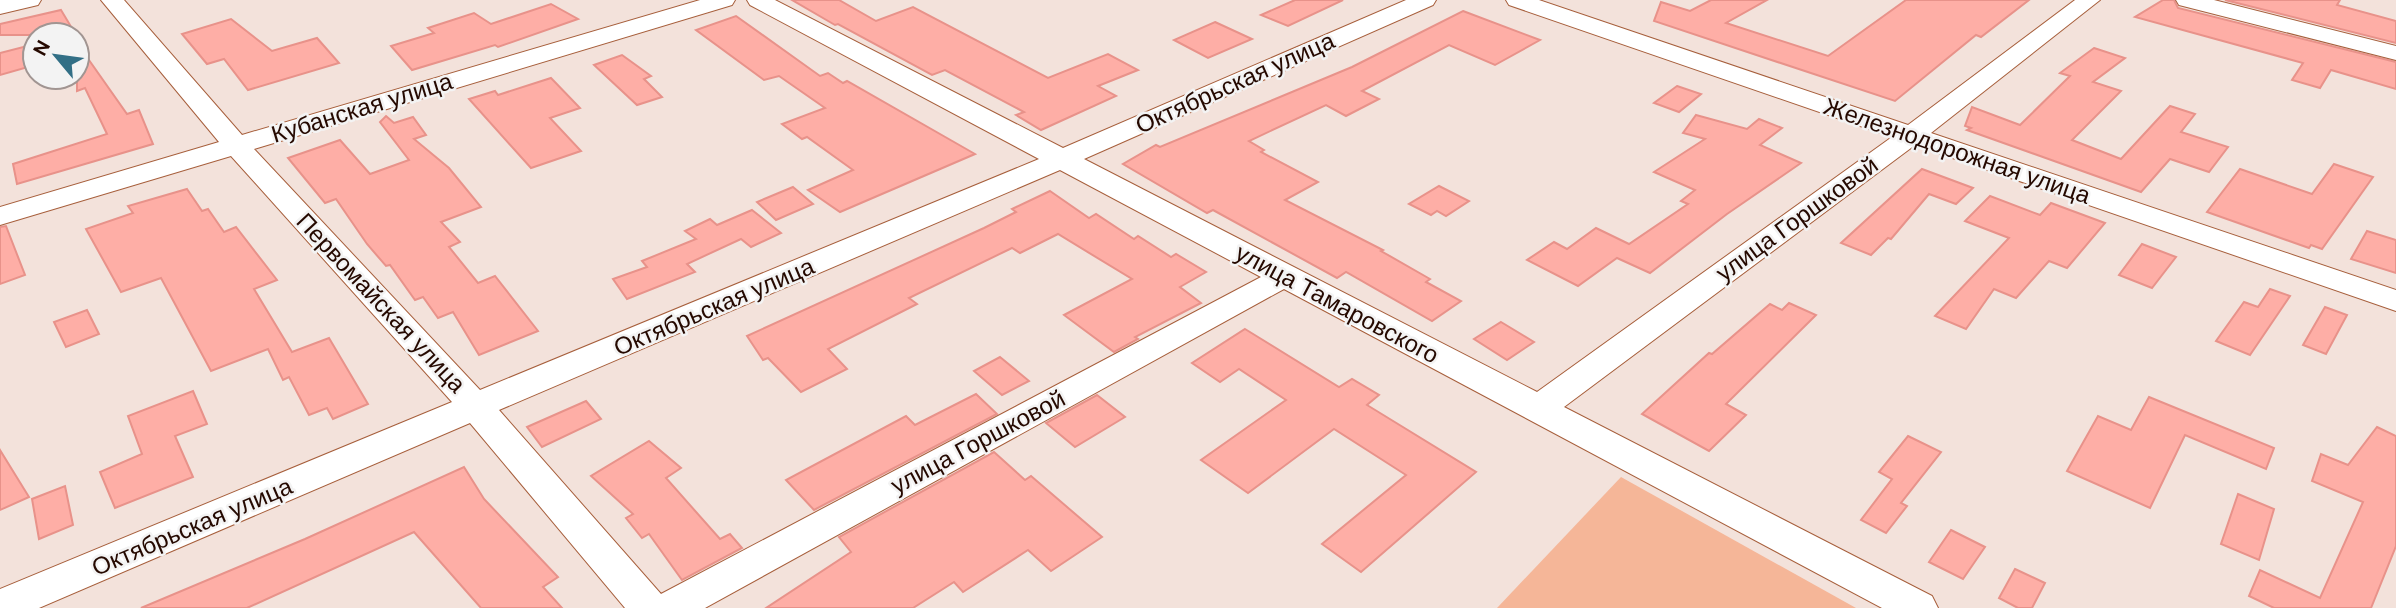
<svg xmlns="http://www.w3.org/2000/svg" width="2396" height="608" viewBox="0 0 2396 608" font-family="'DM Sans',sans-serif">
<rect width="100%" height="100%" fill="#f3e2db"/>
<path fill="#f5b698" d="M1621 477 1856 608H1497Z"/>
<g fill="#feaea6" stroke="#e8928a" stroke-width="2">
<path d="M792 0H839L876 21 913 7 1048 78 1108 54 1138 70 1098 86 1116 96 1041 130 1016 115 1024 112 945 70 932 75 838 24 835 25Z"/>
<path d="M1295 0H1343L1288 26 1261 15Z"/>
<path d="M1711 0H1767L1726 23 1828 56 1906 0H2029L1981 37 1976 35 1895 101 1654 21 1661 2 1690 11Z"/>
<path d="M2163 0H2174L2178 8 2396 62V89L2331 70 2320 88 2292 80 2303 63 2135 17Z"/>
<path d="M2225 0H2340L2337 5 2396 21V43Z"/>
<path d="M551 4 578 19 498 47 495 45 412 70 391 46 434 33 428 28 474 13 491 24Z"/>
<path d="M61 10 76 35H0V24Z"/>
<path d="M1463 11 1540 40 1495 65 1449 45 1362 91 1379 99 1346 116 1326 105 1249 141 1264 150 1261 152 1318 182 1285 200 1383 250 1381 251 1430 279 1426 282 1461 301 1432 321 1346 272 1337 278 1213 210 1207 213 1123 164 1156 145 1160 147 1352 67Z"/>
<path d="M736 16 820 76 828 73 843 83 847 81 975 154 840 212 808 190 853 170 807 137 802 139 782 124 825 108 779 76 764 80 696 30Z"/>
<path d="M231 19 272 51 317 38 339 63 248 90 224 59 207 64 182 34Z"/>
<path d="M1215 22 1252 39 1208 58 1174 40Z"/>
<path d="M77 43 127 114 139 110 153 144 17 184 13 164 107 134 85 88 77 91Z"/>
<path d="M35 44V65L0 75V53Z"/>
<path d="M2094 48 2125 58 2093 82 2121 91 2072 140 2121 159 2170 106 2195 114 2181 132 2228 147 2209 172 2170 159 2141 192 1967 130 1971 128 1965 126 1972 107 2020 125 2070 76 2060 73Z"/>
<path d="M622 55 651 76 644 79 662 97 637 105 594 65Z"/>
<path d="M551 78 580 108 550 118 581 151 531 168 469 99 495 91 498 95Z"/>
<path d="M1677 86 1701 94 1679 112 1654 103Z"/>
<path d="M1696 115 1747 129 1759 119 1782 128 1760 145 1801 163 1727 214 1650 273 1617 258 1578 286 1527 260 1554 242 1567 249 1596 228 1629 244 1688 204 1681 201 1695 190 1654 172 1705 139 1683 133Z"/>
<path d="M386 116 394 123 413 117 426 135 414 139 449 168 481 207 441 222 460 242 449 247 478 283 495 276 538 331 479 355 453 312 438 318 423 297 415 300 390 265 386 266 367 244 336 199 325 203 288 158 340 140 370 174 409 160 380 122Z"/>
<path d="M2334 164 2373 177 2322 249 2311 245 2309 248 2207 212 2240 169 2312 194Z"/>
<path d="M1922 169 1973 188 1956 204 1929 194 1891 239 1888 238 1871 255 1841 243Z"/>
<path d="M1439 186 1469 201 1446 216 1437 211 1431 215 1409 204Z"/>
<path d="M793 187 813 204 776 220 757 202Z"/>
<path d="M187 189 202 211 208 209 224 232 236 227 277 280 254 289 292 352 329 338 368 404 333 419 327 408 309 415 289 377 283 380 268 349 211 371 161 278 121 292 86 229 133 213 128 206Z"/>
<path d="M1050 191 1089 218 1096 214 1134 239 1138 236 1171 257 1176 254 1206 272 1180 287 1201 303 1135 337 1138 339 1114 352 1064 315 1132 279 1058 234 1020 253 1012 248 909 298 917 304 828 349 847 369 801 392 768 358 763 360 747 336 984 228 1016 212 1012 209Z"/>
<path d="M1990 196 2040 215 2051 203 2105 223 2067 268 2049 261 2016 298 1994 289 1966 329 1935 316 2009 238 1965 221Z"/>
<path d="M752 210 781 233 751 247 741 239 687 264 695 272 627 299 613 279 647 267 642 261 696 239 685 231 710 219 717 225Z"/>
<path d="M6 226 25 275 0 284V227Z"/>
<path d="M2367 231 2396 240V273L2351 259Z"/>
<path d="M2142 244 2176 257 2152 288 2119 275Z"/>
<path d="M2270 289 2290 296 2250 355 2216 341 2244 302 2258 307Z"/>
<path d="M1789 303 1816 315 1726 404 1746 415 1709 451 1642 414 1709 353 1712 354 1770 304 1782 310Z"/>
<path d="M2325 307 2347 315 2326 354 2303 345Z"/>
<path d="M87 310 99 334 66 347 54 322Z"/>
<path d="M1501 322 1534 342 1507 360 1474 339Z"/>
<path d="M1245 329 1339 387 1352 379 1379 395 1367 405 1476 472 1361 572 1322 544 1406 475 1334 429 1248 493 1201 460 1286 400 1239 369 1220 382 1192 363Z"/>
<path d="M1000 357 1029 381 1002 395 974 371Z"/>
<path d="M193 391 207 424 175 436 193 477 115 508 100 472 142 454 128 416Z"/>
<path d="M976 394 997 414 814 510 786 480 906 416 915 425Z"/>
<path d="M1097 395 1125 417 1075 447 1046 423Z"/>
<path d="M2149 397 2274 448 2266 469 2185 435 2150 508 2067 471 2098 416 2131 430Z"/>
<path d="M586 401 601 419 542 447 527 427Z"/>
<path d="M2377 427 2396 436V546L2371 608H2274L2249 596 2260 570 2320 598 2363 502 2312 481 2321 454 2348 465Z"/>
<path d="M1908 436 1941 452 1901 503 1907 506 1886 533 1861 520 1892 479 1879 472Z"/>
<path d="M649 441 681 468 666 478 720 539 730 534 742 548 682 580 649 534 642 538 626 518 633 514 591 476Z"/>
<path d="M0 450 29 497 0 510Z"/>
<path d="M994 452 1025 480 1031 476 1102 537 1051 571 1028 550 963 592 954 582 913 608H766L851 552 839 537Z"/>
<path d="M464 467 484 499 558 577 543 587 562 608H481L414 532 247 608H141L305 539Z"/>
<path d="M65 486 73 525 39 539 32 499Z"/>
<path d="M2238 494 2274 509 2259 560 2221 544Z"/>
<path d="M1951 530 1985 547 1963 579 1929 562Z"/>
<path d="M2015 569 2045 583 2032 608H2018L1999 598Z"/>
</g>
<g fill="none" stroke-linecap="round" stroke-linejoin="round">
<defs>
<g id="minor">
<path d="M0 0H41L38 5 0 14Z"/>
<path d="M101 0H124L242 135 700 0H735L732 5 254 149 480 390 1039 159 750 5 747 0H775L1063 148 1406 0H1436L1433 5 1084 159 1537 392 1892 137 1509 5 1506 0H1539L1908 125 2075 0H2100L1931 133 2396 290V311L1915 145 1564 407 1932 596 1938 608H1882L1284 289 705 608H625L470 423 39 608H0V589L452 402 231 156 0 225V207L219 142ZM1060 170 1261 277 661 594 499 410Z"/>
<path d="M2176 0H2214L2396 46V60L2179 5Z"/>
</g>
</defs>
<use href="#minor" stroke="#a75f3c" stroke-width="2"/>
<use href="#minor" fill="#fff" fill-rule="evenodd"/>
</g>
<g text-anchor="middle" stroke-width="5" stroke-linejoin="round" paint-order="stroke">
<g font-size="24" fill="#250900" stroke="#f3f3f3">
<text transform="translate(1235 83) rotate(-24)" y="8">Октябрьская улица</text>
<text transform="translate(362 108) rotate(-17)" y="8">Кубанская улица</text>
<text transform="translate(1957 151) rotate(19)" y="8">Железнодорожная улица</text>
<text transform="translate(1797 219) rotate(-36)" y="8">улица Горшковой</text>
<text transform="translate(381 303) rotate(47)" y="8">Первомайская улица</text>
<text transform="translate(1337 304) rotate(28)" y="8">улица Тамаровского</text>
<text transform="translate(714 307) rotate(-23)" y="8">Октябрьская улица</text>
<text transform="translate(978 442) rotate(-28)" y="8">улица Горшковой</text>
<text transform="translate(192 527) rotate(-23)" y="8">Октябрьская улица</text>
</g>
</g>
<g transform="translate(56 56) rotate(299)"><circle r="33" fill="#f3f3f3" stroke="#a19592" stroke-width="2"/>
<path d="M0-5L12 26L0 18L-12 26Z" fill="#326f86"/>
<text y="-10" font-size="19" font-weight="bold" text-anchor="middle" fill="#250900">N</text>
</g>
</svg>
